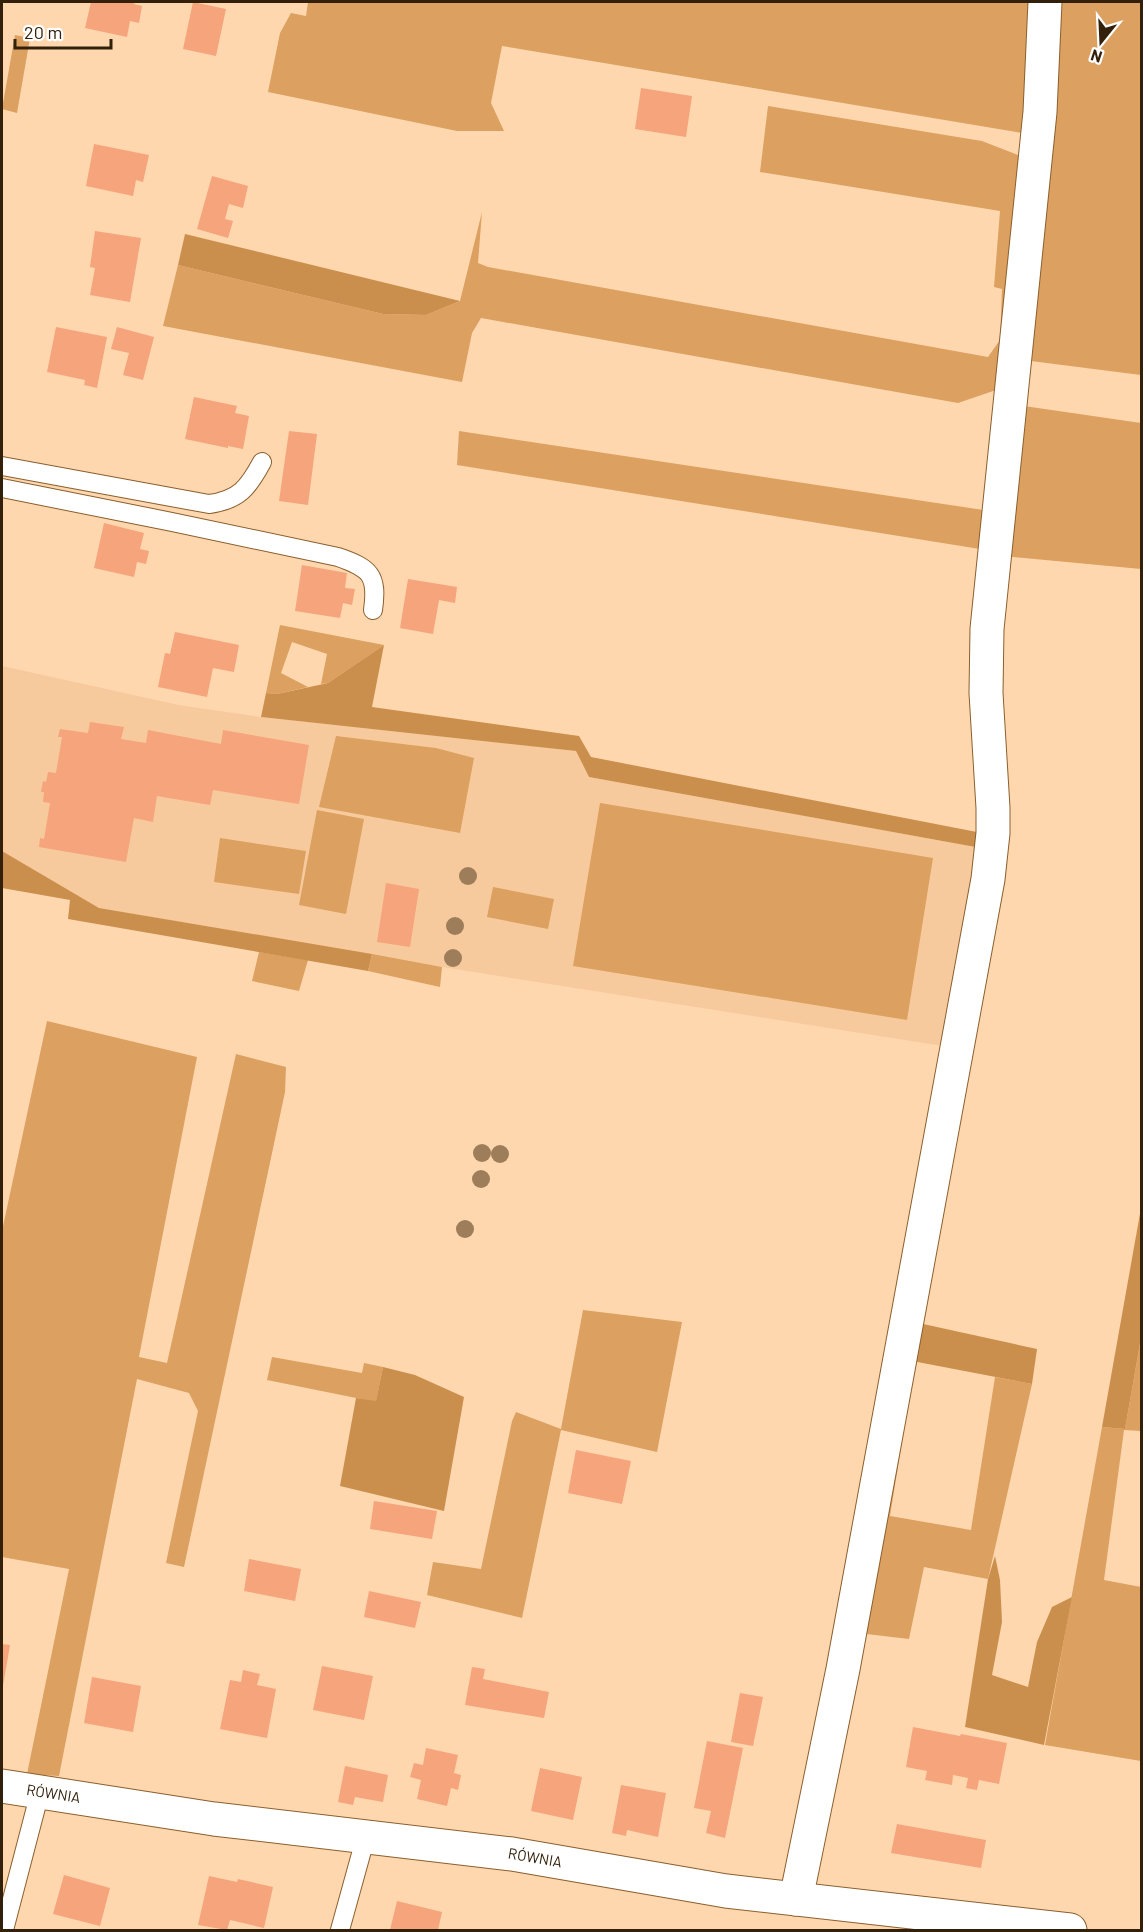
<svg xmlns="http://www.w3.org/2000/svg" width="1143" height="1932" viewBox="0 0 1143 1932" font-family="Barlow,sans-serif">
<rect width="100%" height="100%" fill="#ffd7ae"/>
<path fill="#f7ca9d" d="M2 666 179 705 261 717 576 751 589 777 981 848 949 1047 442 967 99 908 2 851Z"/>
<g fill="#dca060">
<path d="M308 2H1035L1028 134 502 46 491 103 504 131H457L268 92 280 33 291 13 306 16Z"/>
<path d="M1051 2H1141V375L1023 360Z"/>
<path d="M15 35 30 38 17 113 2 109Z"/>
<path d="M768 106 982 141 1023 157 1002 388 958 403 481 318 472 333 462 382 163 326 178 265 383 314 426 315 460 301 482 212 478 263 488 267 988 357 1000 340 1002 289 994 287 1000 211 760 172Z"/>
<path d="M1017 405 1141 423V569L1002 556Z"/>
<path d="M459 431 990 511 986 550 457 465Z"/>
<path d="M280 625 384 645 328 683 321 684 327 654 292 642 281 673 308 687 277 694 266 693Z"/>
<path d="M336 736 436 748 474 758 460 833 319 807Z"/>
<path d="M600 803 933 858 907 1020 573 966Z"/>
<path d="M317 810 364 819 346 914 299 905Z"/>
<path d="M220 838 306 851 299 894 214 882Z"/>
<path d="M493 887 554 899 548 929 487 917Z"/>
<path d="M259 952 308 960 299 991 252 981Z"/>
<path d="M372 954 442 967 440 987 368 971Z"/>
<path d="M47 1021 197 1057 139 1357 167 1363 236 1054 286 1067 285 1092 184 1567 166 1563 198 1411 189 1393 137 1379 59 1776 27 1774 69 1569 2 1557V1231Z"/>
<path d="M583 1310 682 1322 657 1452 561 1430 522 1618 427 1595 433 1562 481 1569 512 1421 516 1412 561 1429Z"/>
<path d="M1141 1338V1431L1124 1430 1104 1580 1141 1587V1761L1045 1745 1102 1427 1125 1429Z"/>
<path d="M272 1357 362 1373 364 1363 383 1367 376 1402 267 1380Z"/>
<path d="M915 1361 890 1516 971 1530 995 1377 1032 1384 988 1579 924 1567 909 1639 858 1633Z"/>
</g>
<g fill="#cb8f4d">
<path d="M185 234 460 301 426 315 383 314 178 265Z"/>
<path d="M384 645 372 707 579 736 591 757 982 833 981 848 589 777 576 751 261 717 266 693 277 694 328 683Z"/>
<path d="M2 851 99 908 372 954 368 971 68 919 70 900 2 888Z"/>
<path d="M1141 1208V1338L1125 1429 1102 1427Z"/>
<path d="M914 1322 1037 1349 1032 1384 907 1360Z"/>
<path d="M383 1367 415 1375 464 1397 444 1511 340 1486 356 1398 376 1401Z"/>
<path d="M995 1556 1000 1580 1002 1622 992 1675 1028 1687 1037 1642 1052 1607 1072 1597 1044 1745 965 1727 988 1579Z"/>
</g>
<g fill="#f5a47c">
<path d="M91 2H135L134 4 142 6 139 23 130 21 127 37 85 28Z"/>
<path d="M193 2 226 9 216 56 183 49Z"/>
<path d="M641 88 692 96 686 137 635 129Z"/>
<path d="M94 144 149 155 143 182 136 180 133 196 86 186Z"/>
<path d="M212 176 248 186 243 208 229 204 225 219 233 221 228 238 197 229Z"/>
<path d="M95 231 141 238 130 302 90 295 95 268 90 267Z"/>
<path d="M56 327 107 337 97 388 84 385 85 380 47 372Z"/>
<path d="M117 327 154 337 143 380 123 375 129 353 111 349Z"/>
<path d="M194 397 237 406 235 413 249 416 243 449 228 446V448L185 439Z"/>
<path d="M289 431 317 434 308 505 279 501Z"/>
<path d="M104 523 144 533 140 549 149 551 146 564 137 562 134 577 94 568Z"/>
<path d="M302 565 347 573 345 588 355 589 352 605 343 603 340 618 295 611Z"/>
<path d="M408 579 457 587 455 603 439 600 433 634 400 628Z"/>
<path d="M175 632 239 645 234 672 213 668 207 697 158 687 165 653 170 654Z"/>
<path d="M90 722 124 727 121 739 146 743 148 730 221 744 223 730 309 745 299 804 213 790 210 805 157 796 153 822 134 818 126 862 39 847 40 838 44 839 50 803 43 802 44 792H41L43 781 46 782 48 772 56 773 62 737H58L60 729 88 733Z"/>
<path d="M386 883 419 889 410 947 377 942Z"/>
<path d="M576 1450 631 1461 622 1504 568 1493Z"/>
<path d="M374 1501 437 1511 432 1539 370 1529Z"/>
<path d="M249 1559 301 1569 295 1601 244 1591Z"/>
<path d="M369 1591 421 1602 415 1628 364 1617Z"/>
<path d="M2 1644 10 1645 3 1686 2 1685Z"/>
<path d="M322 1666 373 1676 364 1720 313 1710Z"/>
<path d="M472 1667 485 1669 483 1679 549 1692 544 1718 465 1705Z"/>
<path d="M243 1670 260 1674 257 1685 276 1689 267 1738 220 1729 230 1680 241 1682Z"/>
<path d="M92 1677 141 1686 133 1732 84 1723Z"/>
<path d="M740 1693 763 1697 753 1746 731 1742Z"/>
<path d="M913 1727 960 1736 961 1734 1007 1743 999 1784 979 1780 977 1790 966 1788 968 1778 953 1775 952 1785 925 1780 927 1771 906 1767Z"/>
<path d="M707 1741 743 1748 725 1838 706 1833 711 1811 694 1808Z"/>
<path d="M426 1748 458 1755 454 1773 461 1775 458 1790 451 1788 447 1806 417 1799 421 1780 410 1777 414 1763 423 1765Z"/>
<path d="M345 1766 388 1775 383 1802 355 1797 353 1805 338 1802Z"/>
<path d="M540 1768 582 1777 573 1820 531 1811Z"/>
<path d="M621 1785 666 1793 658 1837 627 1830 626 1836 612 1833Z"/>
<path d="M897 1824 986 1840 981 1868 891 1853Z"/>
<path d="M64 1875 110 1888 100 1926 53 1914Z"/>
<path d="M209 1876 237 1882 238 1879 273 1887 264 1928 230 1920 227 1930 198 1925Z"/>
<path d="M397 1901 442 1912 438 1930H390Z"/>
</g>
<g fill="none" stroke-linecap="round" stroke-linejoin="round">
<defs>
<g id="lane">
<path d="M2 466 209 504C239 500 248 488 262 462"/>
<path d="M2 488 172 522 338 557C370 568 378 575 373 610"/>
<path d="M4 1930 40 1792"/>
<path d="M340 1930 366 1836"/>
</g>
<g id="street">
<path id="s1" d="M2 1786 214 1819 512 1854 726 1891 1070 1930"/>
<path d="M796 1899 843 1669 988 879 993 833V808L986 693 987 629 1040 112 1045 2"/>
</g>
</defs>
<use href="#lane" stroke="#8b5f2d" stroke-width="20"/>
<use href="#street" stroke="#8b5f2d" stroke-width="35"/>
<use href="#lane" stroke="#fff" stroke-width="18"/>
<use href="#street" stroke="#fff" stroke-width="33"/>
</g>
<g fill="#9d7d5a">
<circle cx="468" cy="876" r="9"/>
<circle cx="455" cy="926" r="9"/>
<circle cx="453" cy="958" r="9"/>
<circle cx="482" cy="1153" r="9"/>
<circle cx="500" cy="1154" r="9"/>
<circle cx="481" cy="1179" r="9"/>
<circle cx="465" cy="1229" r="9"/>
</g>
<g text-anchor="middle" stroke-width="6" stroke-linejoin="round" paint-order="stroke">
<g font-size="15" fill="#32200b" stroke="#fff">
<text dy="5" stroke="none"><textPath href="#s1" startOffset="52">RÓWNIA</textPath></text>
<text dy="5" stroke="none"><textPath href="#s1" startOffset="538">RÓWNIA</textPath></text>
</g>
</g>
<rect width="1143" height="1932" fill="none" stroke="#32200b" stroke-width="6"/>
<g transform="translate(1101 42) rotate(198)" stroke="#ffffff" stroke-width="4.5" paint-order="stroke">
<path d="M0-4.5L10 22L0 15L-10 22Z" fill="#32200b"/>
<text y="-9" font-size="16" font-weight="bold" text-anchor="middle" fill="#32200b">N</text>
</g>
<path d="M15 39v9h96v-9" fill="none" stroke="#32200b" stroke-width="3"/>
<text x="24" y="39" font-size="18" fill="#32200b" stroke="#ffffff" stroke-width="4.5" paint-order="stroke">20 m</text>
</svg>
